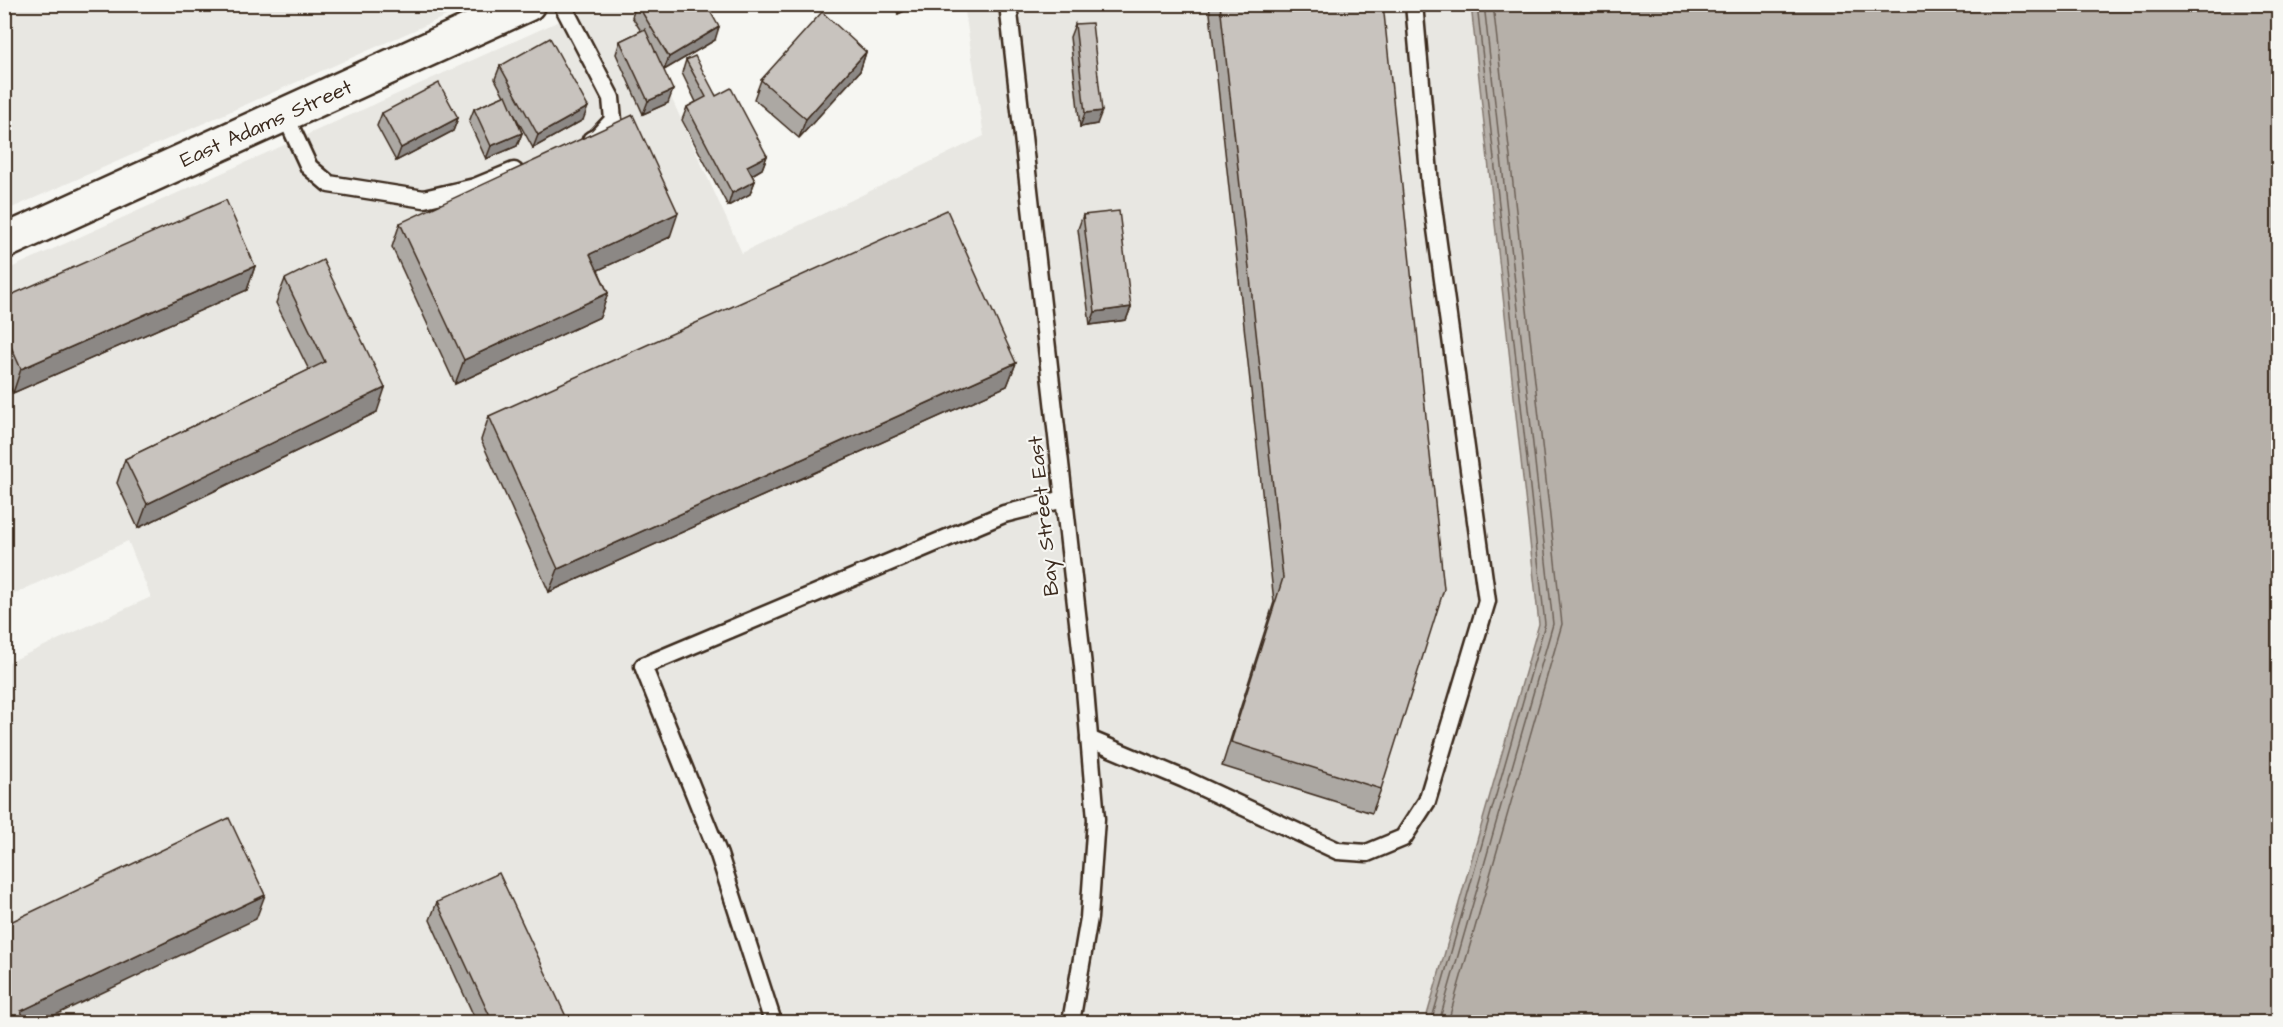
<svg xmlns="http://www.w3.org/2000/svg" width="2283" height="1027" viewBox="0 0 2283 1027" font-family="'Architects Daughter',sans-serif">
<rect width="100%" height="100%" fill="#f6f6f2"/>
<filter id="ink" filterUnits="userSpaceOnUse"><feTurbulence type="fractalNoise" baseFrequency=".0167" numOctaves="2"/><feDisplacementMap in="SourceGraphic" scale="12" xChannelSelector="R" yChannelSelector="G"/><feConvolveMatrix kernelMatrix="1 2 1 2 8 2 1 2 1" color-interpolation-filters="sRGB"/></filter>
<g filter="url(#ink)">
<g fill="#e8e7e2">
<path d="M5 4H471V5L5 211Z"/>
<path d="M595 5H629L742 253 984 136 964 5H1471L1539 624 1425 1022H5V664L151 597 128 541 5 598 4 271Z"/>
</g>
<path fill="#b6b0a9" stroke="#857a71" stroke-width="1.5" d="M1471 5H2278V1022H1425L1539 624Z"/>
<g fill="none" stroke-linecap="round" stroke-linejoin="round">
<g stroke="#6c6056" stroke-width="1.5">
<path d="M1431 1022 1545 624 1477 4"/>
<path d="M1439 1022 1553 624 1484 4"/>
<path d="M1448 1022 1562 624 1493 4"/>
</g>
<defs>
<g id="lane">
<path d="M562 4 611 98 613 120 597 137 591 140"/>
<path d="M1008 4 1083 666 1096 819 1089 918 1071 1022"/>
<path d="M285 115 309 167 329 184 424 199 475 187 514 171"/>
<path d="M1089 739 1184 779 1338 851 1367 853 1403 838 1427 801 1487 601 1430 185 1414 4"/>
<path d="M773 1022 719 855 643 666 1004 514 1064 499"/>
</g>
<path id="street" d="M4 242 528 4"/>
</defs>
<use href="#lane" stroke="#3b2a1e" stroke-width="21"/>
<use href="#street" stroke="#3b2a1e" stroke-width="38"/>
<use href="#lane" stroke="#f6f6f2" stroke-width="16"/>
<use href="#street" stroke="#f6f6f2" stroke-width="33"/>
</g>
<g fill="#aca8a3" stroke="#3b2a1e" stroke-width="1.5">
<path d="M636 4 715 40 664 70 668 103 643 114 616 54 620 41 641 31 632 17Z"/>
<path d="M894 4H919L898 14Z"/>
<path d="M1209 4H1383L1381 789 1372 813 1222 766 1274 602Z"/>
<path d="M1075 24 1097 124 1080 127 1070 37Z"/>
<path d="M866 52 860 71 799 138 754 99 761 80Z"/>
<path d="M686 60 767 156 762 169 752 175 755 181 750 194 728 206 682 120 687 107 696 102 682 73Z"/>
<path d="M500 66 583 120 533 148 513 112 522 133 517 146 486 159 469 122 474 109 504 96 495 79Z"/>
<path d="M382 113 458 118 453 131 396 161 377 126Z"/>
<path d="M1083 215 1131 307 1126 320 1090 325 1078 229Z"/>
<path d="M400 223 670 237 598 270 608 293 600 317 455 384 392 247Z"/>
<path d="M255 266 247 290 13 393 4 375V298Z"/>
<path d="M285 279 377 412 138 528 117 483 125 459 309 370 276 303Z"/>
<path d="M1016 363 1007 386 549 592 481 440 489 416Z"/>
<path d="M437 902 569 1023H477L430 920Z"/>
</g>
<g fill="#8c8885" stroke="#3b2a1e" stroke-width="1.5">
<path d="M902 4H919L898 14Z"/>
<path d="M719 27 715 40 664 70 669 57Z"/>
<path d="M866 52 860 71 799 138 806 119Z"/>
<path d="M673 90 668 103 643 114 648 101Z"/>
<path d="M588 107 583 120 533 148 538 135Z"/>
<path d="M1102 111 1097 124 1080 127 1085 113Z"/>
<path d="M458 118 453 131 396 161 401 148Z"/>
<path d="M522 133 517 146 486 159 491 146Z"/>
<path d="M767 156 762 169 743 180 747 166Z"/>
<path d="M755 181 750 194 728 206 732 193Z"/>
<path d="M678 213 670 237 581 278 590 254Z"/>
<path d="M255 266 247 290 13 393 21 369Z"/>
<path d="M608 293 600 317 455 384 464 360Z"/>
<path d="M1131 307 1126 320 1090 325 1095 312Z"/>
<path d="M1016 363 1007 386 549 592 558 569Z"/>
<path d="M385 388 377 412 138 528 147 504Z"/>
<path d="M265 895 256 919 39 1023H17L21 1011Z"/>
</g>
<g fill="#c8c3be" stroke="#3b2a1e" stroke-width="1.5">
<path d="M637 4H706L719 27 669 57Z"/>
<path d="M1220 4H1383L1444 589 1381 789 1231 742 1283 578Z"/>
<path d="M822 12 866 52 806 119 761 80Z"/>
<path d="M1092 23 1102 111 1085 113 1075 24Z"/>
<path d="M645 29 673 90 648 101 620 41Z"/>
<path d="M550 38 588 107 538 135 500 66Z"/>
<path d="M695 56 716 96 731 88 767 156 747 166 755 181 732 193 687 107 706 97 686 60Z"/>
<path d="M439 83 458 118 401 148 382 113Z"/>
<path d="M506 95 522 133 491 146 474 109Z"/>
<path d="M633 115 678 213 590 254 608 293 464 360 400 223Z"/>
<path d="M226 200 255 266 21 369 4 331V298Z"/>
<path d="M947 210 1016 363 558 569 489 416Z"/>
<path d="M1119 211 1131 307 1095 312 1083 215Z"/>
<path d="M323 260 385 388 147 504 125 459 325 362 285 279Z"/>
<path d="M229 818 265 895 21 1011 26 1023H4V925Z"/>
<path d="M499 873 569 1023H493L437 902Z"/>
</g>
</g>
<g text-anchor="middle" stroke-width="4.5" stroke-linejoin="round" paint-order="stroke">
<g font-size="21" fill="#3b2a1e" stroke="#f6f6f2">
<text transform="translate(266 123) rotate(-24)" y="7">East Adams Street</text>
<text transform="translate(1043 516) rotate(-96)" y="7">Bay Street East</text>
</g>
</g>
<rect width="2283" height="1027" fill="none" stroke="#f6f6f2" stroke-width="24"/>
<rect x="12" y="12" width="2259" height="1003" fill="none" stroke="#3b2a1e" stroke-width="2" filter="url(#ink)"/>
</svg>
